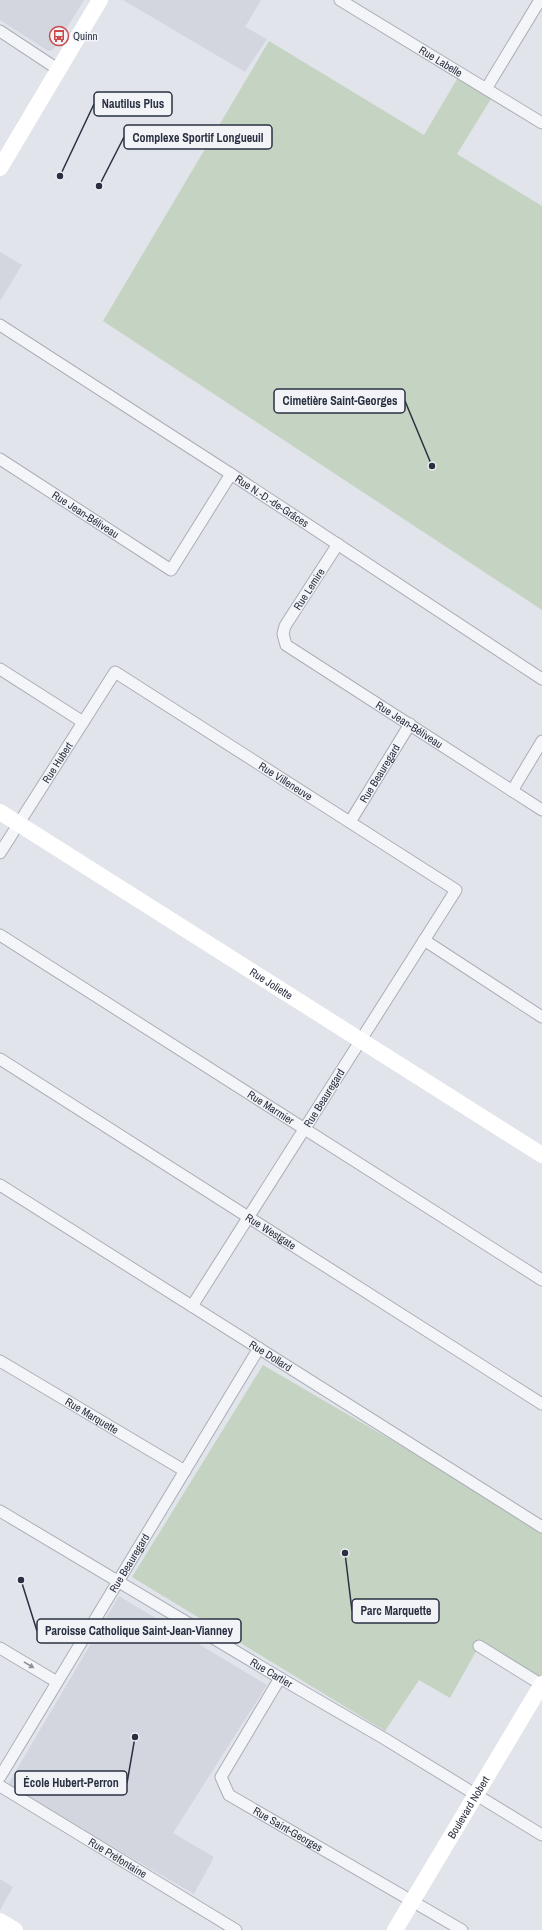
<svg xmlns="http://www.w3.org/2000/svg" width="542" height="1930" viewBox="0 0 542 1930" font-family="'Archivo Narrow',sans-serif">
<rect width="100%" height="100%" fill="#e1e4ea"/>
<g fill="#d3d6df">
<path d="M0 0H84L53 50 48 51 0 20Z"/>
<path d="M123 0H261L245 27 267 39 245 72Z"/>
<path d="M0 252 22 265 0 301Z"/>
<path d="M119 1596 267 1685 173 1833 214 1857 194 1894 7 1786Z"/>
<path d="M0 1879 13 1887 0 1910Z"/>
</g>
<g fill="#c5d3c2">
<path d="M269 41 424 135 460 74 494 94 457 154 542 206V610L103 321Z"/>
<path d="M263 1365 542 1528V1684L479 1646 450 1698 419 1680 385 1731 132 1577Z"/>
</g>
<g fill="none" stroke-linecap="round" stroke-linejoin="round">
<defs>
<g id="street">
<path id="s1" d="M340 0 542 123"/>
<path d="M0 31 59 70"/>
<path d="M486 89 540 0"/>
<path id="s2" d="M0 325 231 474 542 679"/>
<path id="s3" d="M0 459 171 570 231 474"/>
<path id="s4" d="M338 544 285 626 283 634 286 645 542 810"/>
<path d="M0 669 83 722"/>
<path d="M512 791 542 741"/>
<path id="s5" d="M350 822 410 724"/>
<path id="s6" d="M0 853 115 672 456 890 192 1306"/>
<path id="s7" d="M0 935 542 1280"/>
<path d="M424 940 542 1017"/>
<path id="s8" d="M0 1059 542 1404"/>
<path id="s9" d="M0 1185 542 1527"/>
<path id="s10" d="M0 1361 185 1471"/>
<path id="s11" d="M0 1511 280 1678 385 1739 542 1835"/>
<path d="M479 1646 542 1685"/>
<path d="M0 1648 57 1682"/>
<path id="s12" d="M280 1678 221 1777 229 1795 462 1930"/>
<path id="s13" d="M0 1777 259 1348"/>
<path id="s14" d="M0 1786 236 1930"/>
</g>
</defs>
<use href="#street" stroke="#aaaeb7" stroke-width="13"/>
<use href="#street" stroke="#f4f5f8" stroke-width="11"/>
<g stroke="#fff" stroke-width="16">
<path d="M0 168 100 0"/>
<path id="s15" d="M0 812 542 1155"/>
<path d="M0 1921 15 1930"/>
<path id="s16" d="M395 1930 542 1684"/>
</g>
</g>
<defs><path id="oneway-solid" d="M-6-.8H1V-3.2L6.5 0L1 3.2V.8H-6Z"/></defs>
<use fill="#8f929c" href="#oneway-solid" transform="translate(29 1665) rotate(31)"/>
<defs>
<symbol id="bus-ring" viewBox="-11 -11 22 22"><circle r="9.5" fill="#f1f3f7" stroke="#cc494d" stroke-width="1.5"/><path d="M-5-6H5V4H4V6H2V4H-2V6H-4V4H-5ZM-3.5-4V0h7V-4ZM-3.5 1.2v1.5H-2V1.2ZM2 1.2v1.5H3.5V1.2Z" fill="#cc494d"/></symbol>
</defs>
<g fill-rule="evenodd">
<use href="#bus-ring" x="48" y="25" width="22" height="22"/>
</g>
<g text-anchor="middle" stroke-width="3" stroke-linejoin="round" paint-order="stroke">
<g font-size="11" fill="#2a3041" stroke="#f1f3f7" text-anchor="start">
<text x="73" y="40">Quinn</text>
</g>
<g font-size="11" fill="#2a3041" stroke="#f1f3f7">
<text dy="4" stroke="none"><textPath href="#s1" startOffset="118">Rue Labelle</textPath></text>
<text dy="4" stroke="none"><textPath href="#s2" startOffset="324">Rue N.-D.-de-Grâces</textPath></text>
<text dy="4" stroke="none"><textPath href="#s3" startOffset="102">Rue Jean-Béliveau</textPath></text>
<text transform="translate(309 589) rotate(-57)" y="4">Rue Lemire</text>
<text dy="4" stroke="none"><textPath href="#s4" startOffset="264">Rue Jean-Béliveau</textPath></text>
<text dy="4" stroke="none"><textPath href="#s6" startOffset="107">Rue Hubert</textPath></text>
<text dy="4" stroke="none"><textPath href="#s5" startOffset="57">Rue Beauregard</textPath></text>
<text dy="4" stroke="none"><textPath href="#s6" startOffset="417">Rue Villeneuve</textPath></text>
<text dy="4" stroke="none"><textPath href="#s15" startOffset="321">Rue Joliette</textPath></text>
<text transform="translate(324 1098) rotate(-58)" y="4">Rue Beauregard</text>
<text dy="4" stroke="none"><textPath href="#s7" startOffset="321">Rue Marmier</textPath></text>
<text dy="4" stroke="none"><textPath href="#s8" startOffset="321">Rue Westgate</textPath></text>
<text dy="4" stroke="none"><textPath href="#s9" startOffset="320">Rue Dollard</textPath></text>
<text dy="4" stroke="none"><textPath href="#s10" startOffset="107">Rue Marquette</textPath></text>
<text dy="4" stroke="none"><textPath href="#s13" startOffset="250">Rue Beauregard</textPath></text>
<text dy="4" stroke="none"><textPath href="#s11" startOffset="316">Rue Cartier</textPath></text>
<text dy="4" stroke="none"><textPath href="#s16" startOffset="143">Boulevard Nobert</textPath></text>
<text dy="4" stroke="none"><textPath href="#s12" startOffset="203">Rue Saint-Georges</textPath></text>
<text dy="4" stroke="none"><textPath href="#s14" startOffset="138">Rue Préfontaine</textPath></text>
</g>
</g>
<path fill="none" stroke="#2a3041" stroke-width="1.5" d="M60 176L94 104M99 186L124 137M432 466L405 401M345 1553L352 1611M21 1580L37 1631M135 1737L127 1783"/>
<g fill="#2a3041" stroke="#f1f3f7" stroke-width="1.5">
<circle cx="60" cy="176" r="4"/>
<circle cx="99" cy="186" r="4"/>
<circle cx="432" cy="466" r="4"/>
<circle cx="345" cy="1553" r="4"/>
<circle cx="21" cy="1580" r="4"/>
<circle cx="135" cy="1737" r="4"/>
</g>
<g fill="#f1f3f7" stroke="#2a3041" stroke-width="1.5">
<rect x="94" y="92" width="78" height="24" rx="4"/>
<rect x="124" y="125" width="148" height="24" rx="4"/>
<rect x="274" y="389" width="131" height="24" rx="4"/>
<rect x="352" y="1599" width="87" height="24" rx="4"/>
<rect x="37" y="1619" width="204" height="24" rx="4"/>
<rect x="15" y="1771" width="112" height="24" rx="4"/>
</g>
<g font-size="12" text-anchor="middle" font-weight="bold" fill="#2a3041">
<text x="133" y="108">Nautilus Plus</text>
<text x="198" y="142">Complexe Sportif Longueuil</text>
<text x="340" y="405">Cimetière Saint-Georges</text>
<text x="396" y="1615">Parc Marquette</text>
<text x="139" y="1635">Paroisse Catholique Saint-Jean-Vianney</text>
<text x="71" y="1787">École Hubert-Perron</text>
</g>
</svg>
